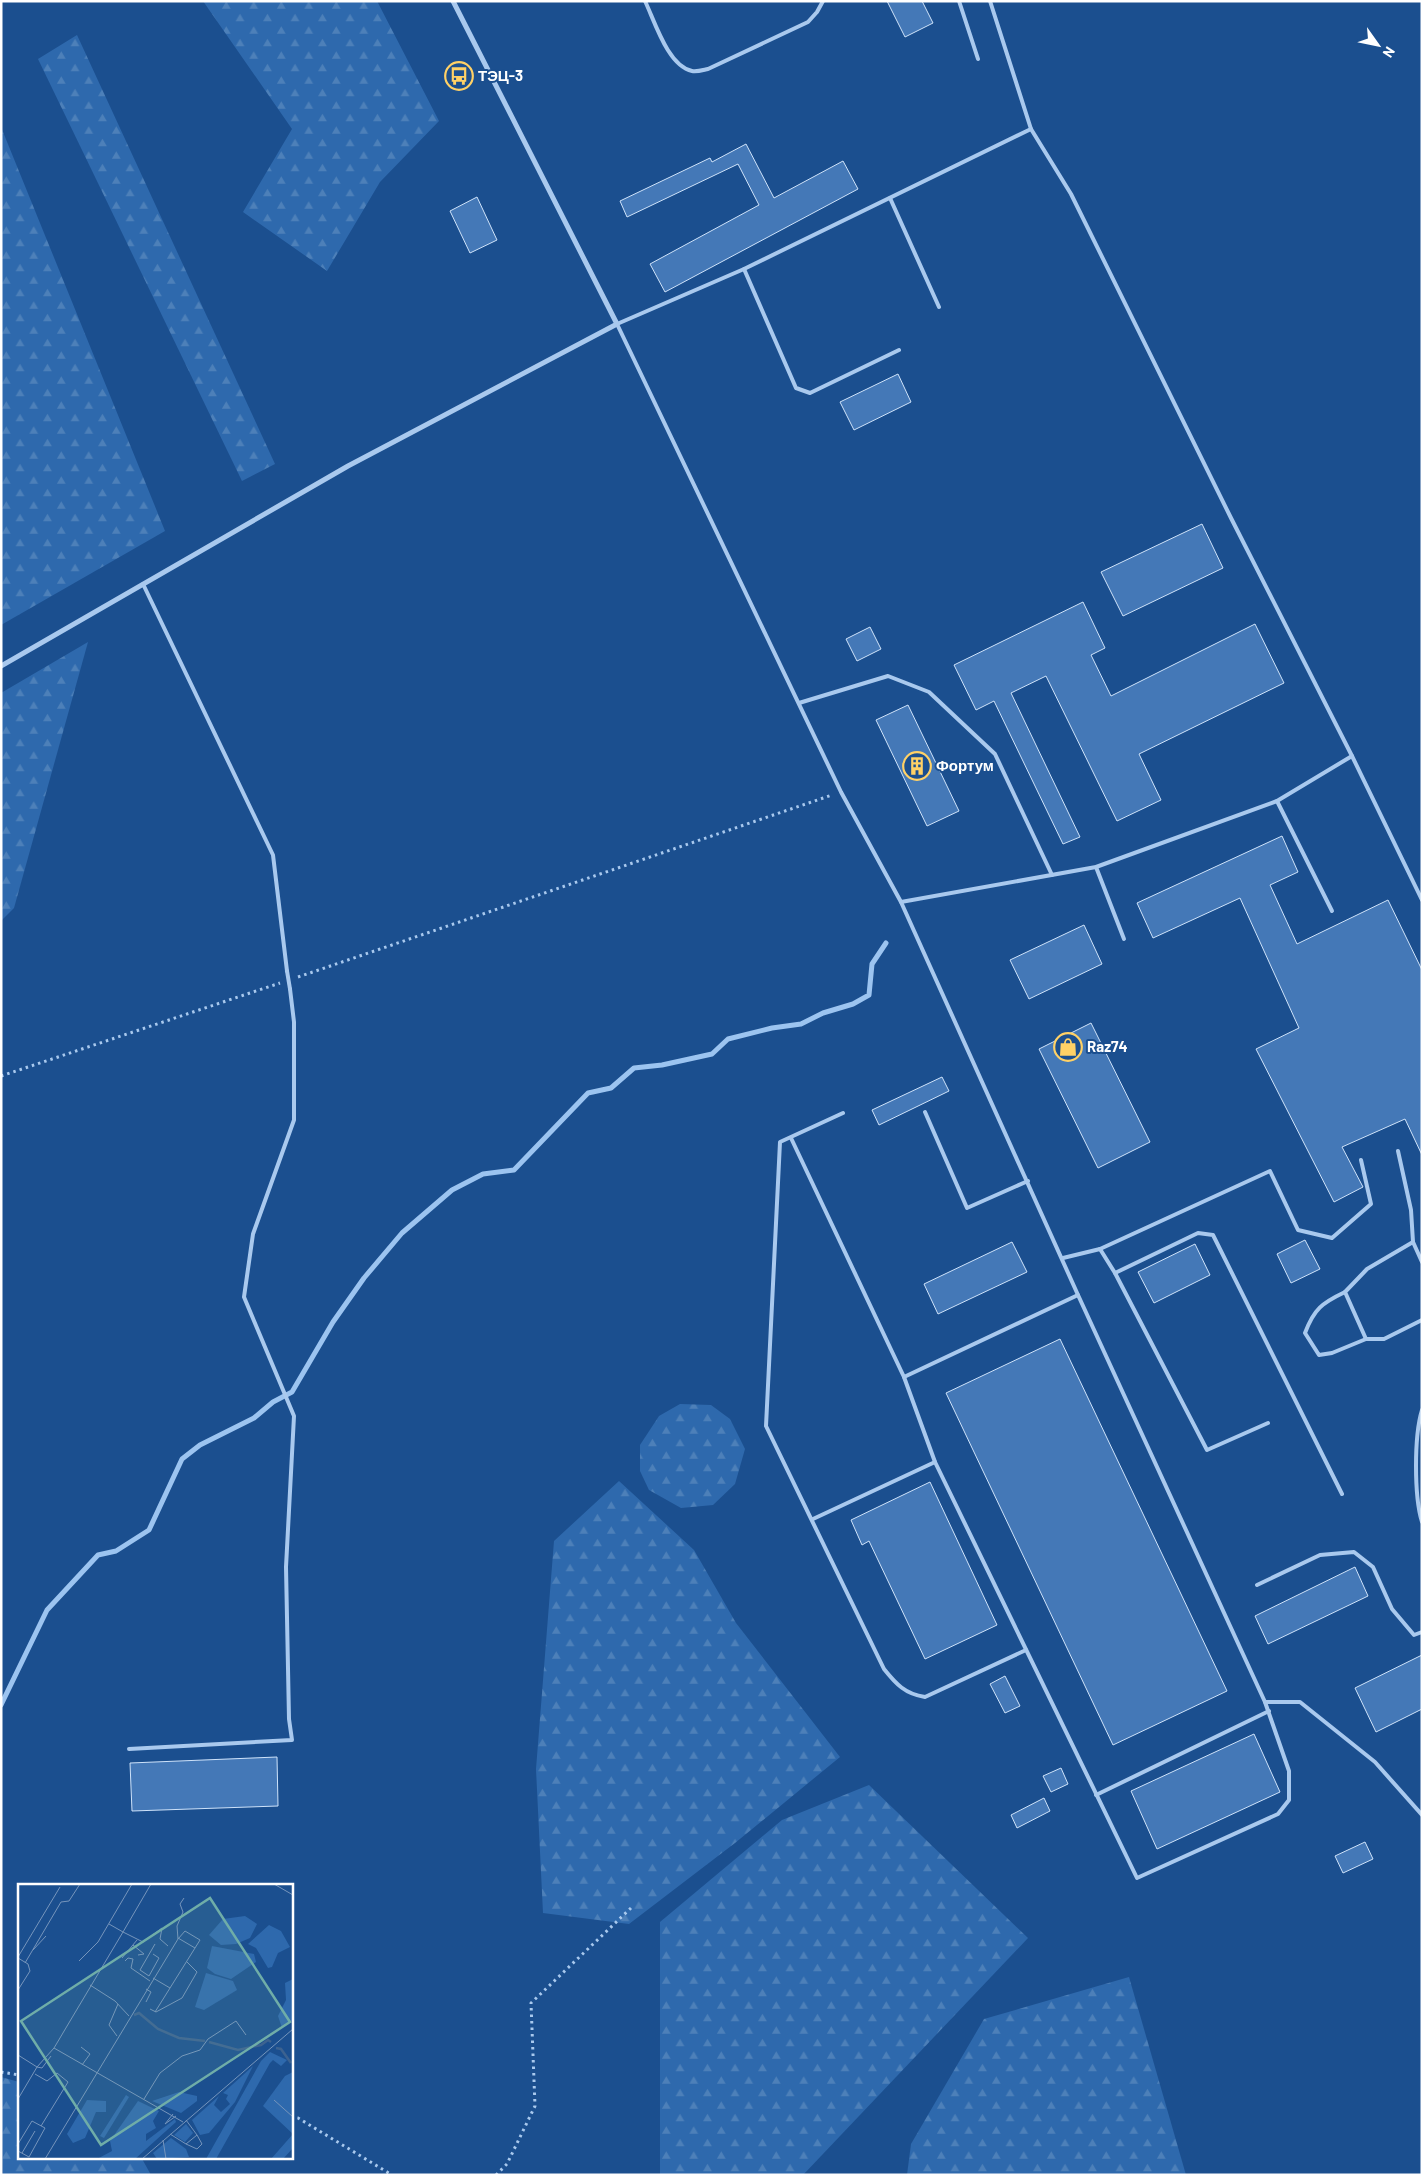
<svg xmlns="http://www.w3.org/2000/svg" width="1423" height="2176" viewBox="0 0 1423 2176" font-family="Barlow,sans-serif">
<defs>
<pattern id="forest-firs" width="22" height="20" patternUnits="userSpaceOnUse" patternTransform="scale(1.25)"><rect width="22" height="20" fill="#2e69ad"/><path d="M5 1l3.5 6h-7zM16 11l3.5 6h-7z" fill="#4d80b9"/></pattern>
</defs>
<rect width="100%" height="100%" fill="#1b4f8f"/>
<g fill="url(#forest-firs)">
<path d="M203 1H377L439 121 380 182 327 271 243 212 292 129Z"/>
<path d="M77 35 275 464 242 481 38 59Z"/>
<path d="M1 127 165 531 1 625Z"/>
<path d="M88 642 14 908 1 921V693Z"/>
<path d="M680 1404 711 1405 730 1419 745 1449 735 1484 713 1505 681 1508 649 1490 640 1471V1445L659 1416Z"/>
<path d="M619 1481 694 1550 736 1623 840 1757 735 1843 629 1924 543 1913 536 1769 554 1541Z"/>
<path d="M869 1785 1028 1938 803 2175H660V1922L782 1820Z"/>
<path d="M1129 1977 1186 2175H907L911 2144 984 2019Z"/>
<path d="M1 2077 19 2082V2157H141L151 2175H3Z"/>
</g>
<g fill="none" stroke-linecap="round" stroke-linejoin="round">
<path stroke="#9cc4f0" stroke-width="5" d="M1 1705 47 1610 98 1555 116 1551 149 1530 182 1459 200 1445 254 1418 273 1402 292 1392 333 1322 364 1278 402 1233 452 1190 483 1174 514 1170 588 1093 611 1088 634 1068 662 1065 712 1054 728 1039 772 1028 801 1024 823 1013 853 1004 869 995 872 964 886 943"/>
</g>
<g fill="#4478b7" stroke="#cfe3fa">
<path d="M887 1H922L933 23 905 37Z"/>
<path d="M746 144 774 198 843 161 858 189 665 292 650 264 759 205 738 164 627 217 620 201 710 158 712 162Z"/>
<path d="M477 197 497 240 470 253 450 211Z"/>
<path d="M898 374 911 402 854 430 840 402Z"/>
<path d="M1202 524 1223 568 1123 616 1101 572Z"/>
<path d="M1083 602 1105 648 1091 655 1111 696 1255 624 1284 683 1139 754 1161 800 1117 821 1046 676 1011 693 1080 837 1063 844 994 701 976 710 954 665Z"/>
<path d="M870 627 881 649 857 661 846 639Z"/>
<path d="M908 705 959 811 927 826 876 720Z"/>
<path d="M1282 836 1298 872 1270 885 1297 944 1388 900 1422 970V1155L1405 1119 1342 1147 1363 1187 1334 1202 1256 1049 1299 1028 1240 898 1153 938 1137 903Z"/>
<path d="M1084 925 1102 964 1029 999 1010 960Z"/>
<path d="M1091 1023 1150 1142 1098 1168 1039 1049Z"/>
<path d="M942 1077 949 1091 879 1125 872 1110Z"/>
<path d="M1305 1240 1320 1269 1291 1283 1277 1254Z"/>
<path d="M1012 1242 1027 1272 938 1314 924 1284Z"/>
<path d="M1195 1244 1210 1275 1154 1303 1138 1272Z"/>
<path d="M1060 1339 1227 1691 1113 1745 946 1393Z"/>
<path d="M930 1482 997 1625 925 1659 869 1541 862 1545 851 1520Z"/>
<path d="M1355 1567 1368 1596 1268 1644 1255 1616Z"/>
<path d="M1422 1655V1709L1376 1732 1355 1688Z"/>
<path d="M1005 1676 1020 1706 1005 1713 990 1684Z"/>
<path d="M1254 1734 1280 1792 1157 1849 1131 1791Z"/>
<path d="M277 1757 278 1806 132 1811 130 1763Z"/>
<path d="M1061 1768 1068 1784 1051 1792 1043 1776Z"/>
<path d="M1044 1798 1050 1811 1017 1828 1011 1815Z"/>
<path d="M1365 1842 1373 1859 1343 1873 1335 1856Z"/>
</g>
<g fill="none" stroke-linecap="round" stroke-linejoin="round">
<g stroke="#a9c9ee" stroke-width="3" stroke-dasharray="2.5 4" stroke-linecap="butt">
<path d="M298 977 832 795"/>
<path d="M1 1076 280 983"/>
<path d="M1 2072 19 2075"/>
<path d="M291 2117 298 2118 392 2175"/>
<path d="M496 2175 507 2164 535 2106 531 2003 631 1908"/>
</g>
<g stroke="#a9c9ee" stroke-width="4">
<path d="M645 1C655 22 668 66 692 71 697 72 703 70 708 69L808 22 817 12 823 1"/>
<path d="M959 1 978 59"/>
<path d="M990 1 1031 129 1071 194 1231 518 1352 756 1422 900"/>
<path d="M1031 129 744 269 617 324 841 792 901 902 1078 1295 1265 1702H1300L1375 1762 1422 1815"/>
<path d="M890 198 939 307"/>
<path d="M744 269 796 388 810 393 899 350"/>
<path d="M143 584 273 855 287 971"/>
<path d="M799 703 888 676 929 692 995 754 1052 875"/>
<path d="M1277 801 1332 911"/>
<path d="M1096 867 1124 939"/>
<path d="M901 902 1096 867 1277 801 1352 756"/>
<path d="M925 1112 967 1208 1028 1181"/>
<path d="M843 1113 780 1142 766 1426 884 1669C896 1684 905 1694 925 1697L1026 1650"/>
<path d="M791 1138 904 1377 935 1462 1137 1878 1278 1814 1289 1800V1771L1265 1702"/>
<path d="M1398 1151 1411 1210 1413 1242 1422 1262"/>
<path d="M1100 1249 1115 1273 1207 1450 1268 1423"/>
<path d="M1063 1258 1100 1249 1270 1171 1298 1230 1332 1238 1371 1204 1361 1160"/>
<path d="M1115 1273 1198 1233 1213 1235 1342 1494"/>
<path d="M1345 1292C1322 1303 1314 1309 1305 1333L1319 1355 1332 1353 1366 1339H1384L1422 1320"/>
<path d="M1366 1339 1345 1292 1367 1269 1413 1242"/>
<path d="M904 1377 1078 1295"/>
<path d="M1422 1410C1414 1436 1414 1496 1422 1522"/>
<path d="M813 1519 935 1462"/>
<path d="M1257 1585 1320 1555 1354 1552 1373 1567 1392 1609 1414 1635 1422 1632"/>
<path d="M129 1749 292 1740 289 1719 286 1567 294 1416 244 1297 253 1234 294 1120V1022L290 989"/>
<path d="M1096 1795 1269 1711"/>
</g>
<path stroke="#a9c9ee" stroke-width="5" d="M1 666 348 466 617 324 453 1"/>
<path stroke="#a9c9ee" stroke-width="4" d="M287 971 290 989"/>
</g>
<defs>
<symbol id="bus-ring" viewBox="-11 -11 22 22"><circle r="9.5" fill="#1b4f8f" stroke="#ffd166" stroke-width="1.5"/><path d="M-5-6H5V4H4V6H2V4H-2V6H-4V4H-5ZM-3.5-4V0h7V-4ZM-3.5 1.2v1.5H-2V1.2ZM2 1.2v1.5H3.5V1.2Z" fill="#ffd166"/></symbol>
<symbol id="building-ring" viewBox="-11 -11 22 22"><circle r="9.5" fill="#1b4f8f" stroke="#ffd166" stroke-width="1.5"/><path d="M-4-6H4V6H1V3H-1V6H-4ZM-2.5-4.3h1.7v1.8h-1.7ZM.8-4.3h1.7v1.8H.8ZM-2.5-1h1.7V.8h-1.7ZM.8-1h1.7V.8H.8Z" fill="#ffd166"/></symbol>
<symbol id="shop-ring" viewBox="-11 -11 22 22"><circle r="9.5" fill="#1b4f8f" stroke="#ffd166" stroke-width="1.5"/><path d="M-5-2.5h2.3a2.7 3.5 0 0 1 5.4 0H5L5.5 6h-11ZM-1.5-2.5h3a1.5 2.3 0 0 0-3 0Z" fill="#ffd166"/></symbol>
</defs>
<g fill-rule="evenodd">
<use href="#bus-ring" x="443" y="60" width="32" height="32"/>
<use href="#building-ring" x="901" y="750" width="32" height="32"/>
<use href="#shop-ring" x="1052" y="1031" width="32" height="32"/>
</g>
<g text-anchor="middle" stroke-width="4" stroke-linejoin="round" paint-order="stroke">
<g font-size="15" font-weight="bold" fill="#fff" stroke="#1b4f8f" text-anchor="start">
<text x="478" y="81">ТЭЦ-3</text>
<text x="936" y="771">Фортум</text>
<text x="1087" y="1052">Raz74</text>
</g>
</g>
<g transform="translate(18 1884)">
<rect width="275" height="275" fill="#1b4f8f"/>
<path d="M227 32 239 40 232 54 218 60 203 61 191 51 205 35ZM251 41 263 47 272 63 260 69 254 83 250 84 238 64 230 60ZM194 62 236 70 238 78 213 95 197 90 189 84ZM188 89 215 97 219 106 186 126 177 123ZM275 95V136L264 144 260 132 268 116 267 99ZM252 168 269 176 263 182 255 176 252 179 198 275H188L243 177ZM235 182 217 218 191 249 182 251 174 236 201 212 196 221 203 228 212 220 208 215 210 211 205 209ZM161 208 179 212V217L163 229 134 217ZM108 211 111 213 86 254 82 252ZM69 216 88 217V228H78L67 254 55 259 49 250ZM120 217 141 227 135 237 138 244 128 250V257L157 235 158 238 117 275H79L94 267 92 257ZM168 240 175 249 167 258 156 251ZM275 250V264L265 275H253ZM153 254 168 265 171 273 139 275 135 269Z" fill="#2e69ad"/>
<path d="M275 188V250L245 222 267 192Z" fill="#2e69ad"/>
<path fill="none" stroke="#3c6290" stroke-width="2.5" d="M116 131 121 129 140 145 161 154 187 157M191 158 220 166 243 161 250 156 253 158M258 164 263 165 273 179"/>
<path fill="none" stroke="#7695bc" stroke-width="1" d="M133 0 105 48 125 58 144 44 142 55 150 62M256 0 275 11M160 54 177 64M115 61 126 70 120 71M15 66 28 52M0 73 42 3M0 74 10 80 12 87 0 106M104 74 119 56M61 77 80 58 114 0M107 77 110 74 115 75 113 84 132 97M7 79 43 18 51 17 62 0M131 92 122 86 137 60M131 92 141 74 135 70M135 94 152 104M72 101 97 117 111 132M128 118 133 108 128 105M132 125 138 128 164 114 179 88 169 78M137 128 182 56 167 47 160 55M99 152 91 141 100 120M63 163 72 170 64 181M36 164 165 238M0 171 19 183 36 164 105 48 91 40M17 190 29 197 39 189 50 198 23 242M0 215 19 183 24 184 33 172M126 215 142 189 164 172 182 166 190 155 218 137 228 151M256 216 275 233M155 230 147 240 158 232M152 250 168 260 179 251 168 236M145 256 148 275M0 260 14 237 27 244 11 273 0 267M168 260 179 265 184 260 179 251M4 269 17 247M27 275 160 55 159 42 165 28 162 20 166 14M124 275 275 145"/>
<path fill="#6fada8" fill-opacity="0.15" stroke="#6fada8" stroke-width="2.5" d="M192 14 272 138 83 261 3 137Z"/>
<rect width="275" height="275" fill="none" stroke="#fff" stroke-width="2.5"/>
</g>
<rect width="1423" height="2176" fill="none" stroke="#ffffff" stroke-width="5"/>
<g transform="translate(1378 45) rotate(123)" stroke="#1b4f8f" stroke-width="4" paint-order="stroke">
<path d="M0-4L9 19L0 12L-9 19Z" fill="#ffffff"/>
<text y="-8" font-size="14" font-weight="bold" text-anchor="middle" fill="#ffffff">N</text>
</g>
</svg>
